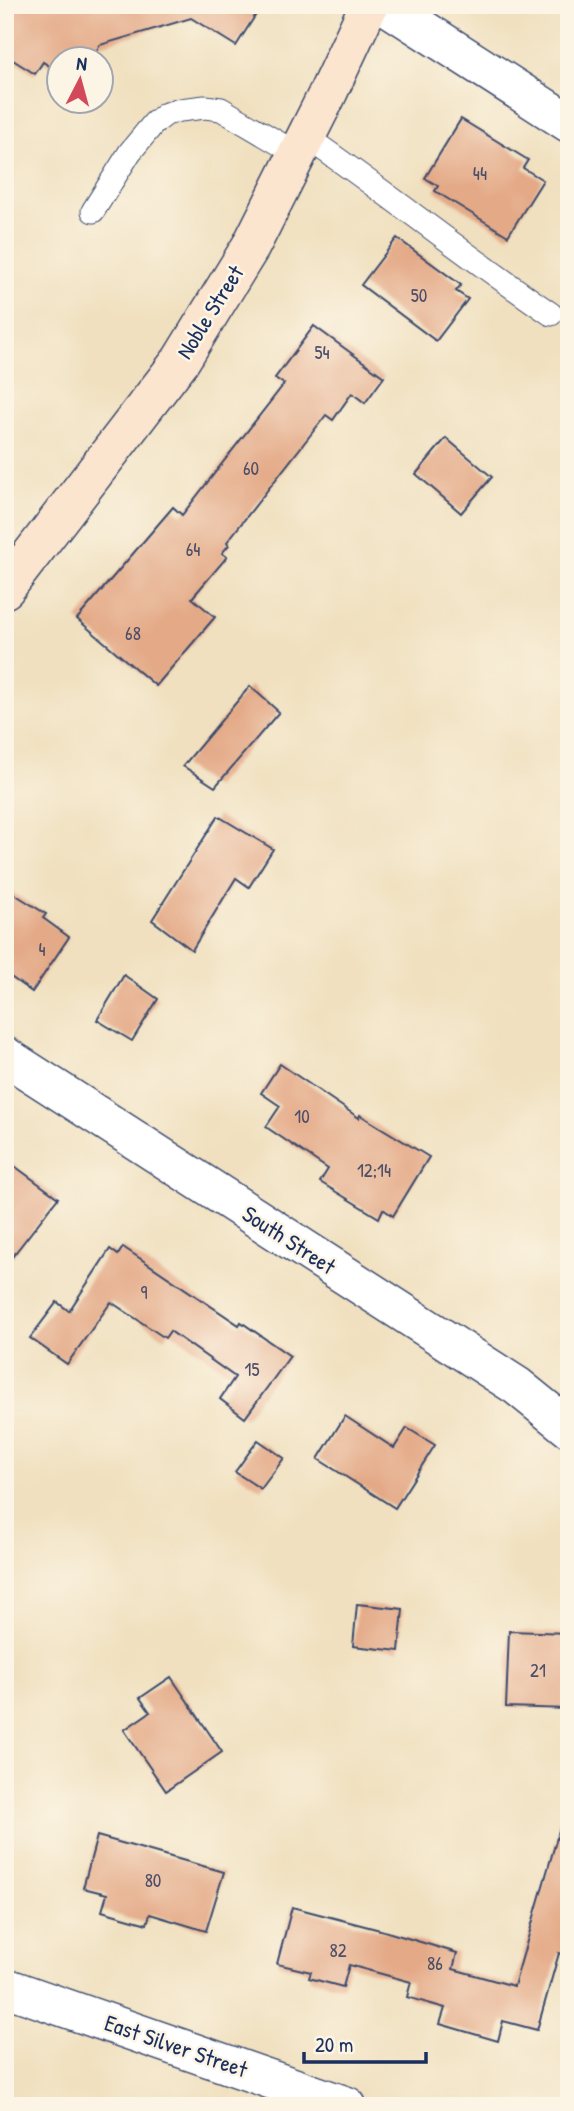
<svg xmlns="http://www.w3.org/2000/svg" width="574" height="2111" viewBox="0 0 574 2111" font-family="'Patrick Hand',sans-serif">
<rect width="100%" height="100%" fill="#fcf5e5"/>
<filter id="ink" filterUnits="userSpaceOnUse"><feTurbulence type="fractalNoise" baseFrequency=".0143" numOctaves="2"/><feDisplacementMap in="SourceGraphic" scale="14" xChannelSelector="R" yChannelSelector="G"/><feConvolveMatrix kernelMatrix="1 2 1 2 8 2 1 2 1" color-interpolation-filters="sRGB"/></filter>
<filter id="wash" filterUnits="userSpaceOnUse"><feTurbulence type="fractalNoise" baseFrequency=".00686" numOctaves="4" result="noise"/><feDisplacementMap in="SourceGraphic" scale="28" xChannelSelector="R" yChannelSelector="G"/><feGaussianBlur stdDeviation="1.57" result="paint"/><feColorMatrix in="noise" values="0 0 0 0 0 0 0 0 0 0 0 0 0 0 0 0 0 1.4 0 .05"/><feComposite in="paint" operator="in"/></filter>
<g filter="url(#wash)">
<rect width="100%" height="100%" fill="#f0e0bf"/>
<g id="blocks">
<g fill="#e4aa88">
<path d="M5 5H262L236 46 191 18 100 45 91 60H60V73L43 62 35 74 5 55Z"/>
<path d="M461 119 528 160 523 168 543 180 508 236 435 191 438 186 425 178Z"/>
<path d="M397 238 461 285 456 291 468 299 436 341 361 285Z"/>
<path d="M314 326 384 377 365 403 352 393 333 420 326 415 227 542 229 545 222 553 227 557 192 598 215 617 156 686 77 619 173 507 182 515 284 384 275 378Z"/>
<path d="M446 438 492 477 461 513 416 474Z"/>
<path d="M250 686 279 712 215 787 183 766Z"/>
<path d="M218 816 273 849 249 887 236 878 192 950 152 920Z"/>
<path d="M5 888 46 914 43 918 69 937 32 992 5 973Z"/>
<path d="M124 975 158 999 132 1041 97 1020Z"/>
<path d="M280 1064 359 1118 360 1115 429 1157 393 1216 383 1209 379 1218 320 1182 328 1169 266 1127 280 1106 261 1093Z"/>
<path d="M5 1159 58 1198 5 1266Z"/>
<path d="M123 1247 239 1325 241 1322 290 1356 245 1418 220 1399 235 1377 170 1331 165 1338 111 1302 67 1364 30 1338 57 1302 69 1311 110 1249 118 1255Z"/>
<path d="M345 1416 394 1448 407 1428 435 1445 395 1508 318 1459Z"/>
<path d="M258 1440 284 1458 261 1489 235 1472Z"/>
<path d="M357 1604 403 1609 399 1651 353 1646Z"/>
<path d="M509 1631 569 1633V1709L506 1707Z"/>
<path d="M171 1677 222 1752 166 1791 124 1730 150 1712 140 1698Z"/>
<path d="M560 1827 569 1828V1956L559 1953 537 2030 503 2021 498 2041 440 2024 445 2008 407 1997 411 1982 349 1965 343 1987 309 1978 311 1972 277 1964 292 1907 384 1931 457 1953 453 1969 514 1986Z"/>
<path d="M97 1836 224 1872 206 1931 150 1914 147 1924 102 1911 107 1894 83 1888Z"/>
</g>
</g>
</g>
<g filter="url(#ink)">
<use href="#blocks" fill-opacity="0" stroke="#3b4a6d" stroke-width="2"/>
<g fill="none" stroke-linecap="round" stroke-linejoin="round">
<defs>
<g id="service">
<path d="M306 137C389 194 467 257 551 314"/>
<path d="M93 211 130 152 154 123 166 114 180 110 205 107 221 109 297 154"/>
</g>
<g id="minor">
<path d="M385 5 569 123"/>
<path d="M5 1056 517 1386 569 1428"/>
<path d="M5 1987 347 2106"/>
</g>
<path id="secondary" d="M5 589 181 360 251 246 326 97 369 5"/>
</defs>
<use href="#service" stroke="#3b4a6d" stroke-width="25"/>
<use href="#minor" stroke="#3b4a6d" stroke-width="41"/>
<use href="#secondary" stroke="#3b4a6d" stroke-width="41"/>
<use href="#service" stroke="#fff" stroke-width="23"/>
<use href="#minor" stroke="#fff" stroke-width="38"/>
<use href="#secondary" stroke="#fce5cf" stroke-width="38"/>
</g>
</g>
<g text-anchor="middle" stroke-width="5" stroke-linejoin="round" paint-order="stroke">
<g font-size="19" fill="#4d4e68">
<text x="480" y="180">44</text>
<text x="419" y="302">50</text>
<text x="322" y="359">54</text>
<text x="251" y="475">60</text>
<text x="193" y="556">64</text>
<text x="133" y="640">68</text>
<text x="42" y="956">4</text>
<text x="302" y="1123">10</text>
<text x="374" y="1177">12;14</text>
<text x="144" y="1299">9</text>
<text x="252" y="1376">15</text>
<text x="538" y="1677">21</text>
<text x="153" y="1887">80</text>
<text x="338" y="1957">82</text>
<text x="435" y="1970">86</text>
</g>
<g font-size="23" fill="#1b2f5e" stroke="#fcf5e5">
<text transform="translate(210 312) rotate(-58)" y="8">Noble Street</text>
<text transform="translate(289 1240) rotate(33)" y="8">South Street</text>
<text transform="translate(176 2046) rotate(19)" y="8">East Silver Street</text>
</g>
</g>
<rect width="574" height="2111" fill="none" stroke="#fcf5e5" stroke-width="28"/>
<g transform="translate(80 80) rotate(6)"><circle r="33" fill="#fcf5e5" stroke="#a2a6af" stroke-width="2"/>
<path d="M0-5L12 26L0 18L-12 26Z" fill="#d1495b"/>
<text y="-10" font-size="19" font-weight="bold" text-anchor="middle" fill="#1b2f5e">N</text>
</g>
<path d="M304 2052v10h122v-10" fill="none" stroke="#1b2f5e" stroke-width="3.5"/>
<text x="315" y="2052" font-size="21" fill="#1b2f5e" stroke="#fcf5e5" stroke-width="5" paint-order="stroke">20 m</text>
</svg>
